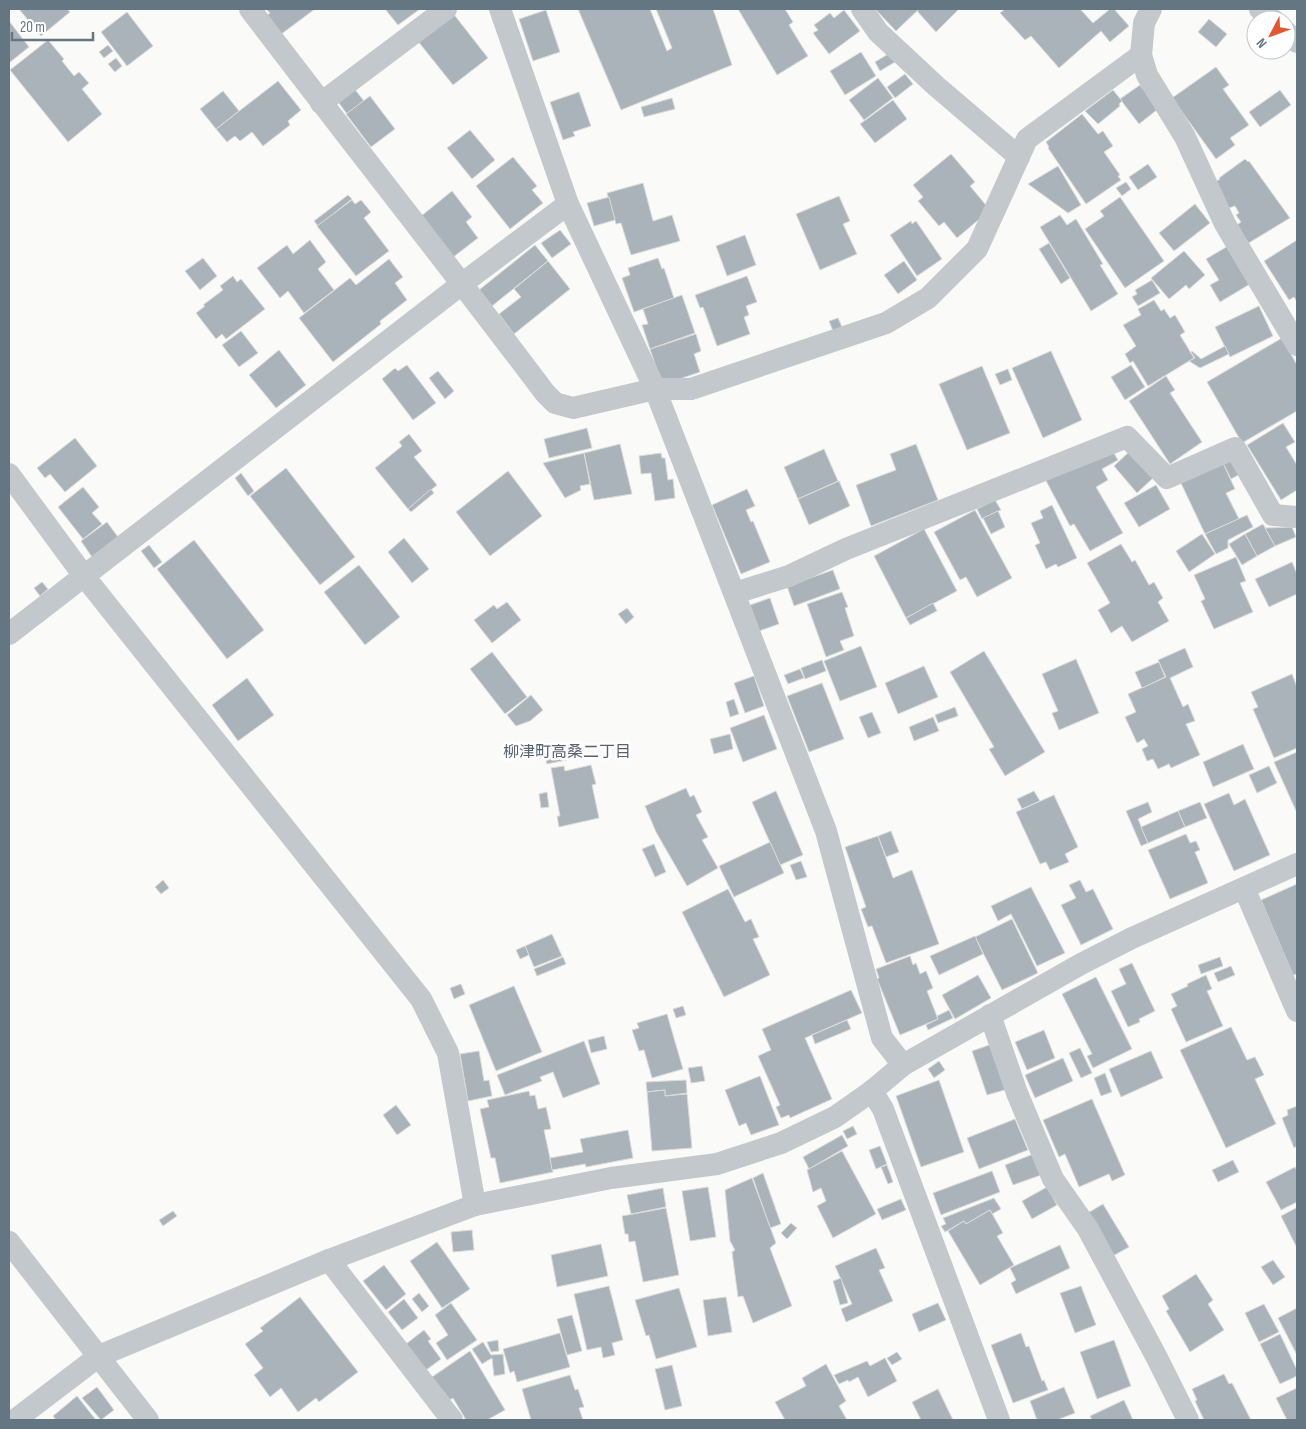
<svg xmlns="http://www.w3.org/2000/svg" width="1306" height="1429" viewBox="0 0 1306 1429" font-family="'Sofia Sans Condensed','Noto Sans JP',sans-serif">
<rect width="100%" height="100%" fill="#fafaf8"/>
<g fill="#aab3b9" stroke="#dcdcda">
<path d="M19 9H67L70 12 41 36Z"/>
<path d="M266 9H315L280 35 266 16 270 13Z"/>
<path d="M385 9H420L398 25Z"/>
<path d="M578 9H650L667 51 672 48 656 9H713L732 65 621 110Z"/>
<path d="M738 9H785L793 22 789 25 808 56 777 75Z"/>
<path d="M875 9H919L896 31Z"/>
<path d="M920 9H959L936 32 917 11Z"/>
<path d="M1005 9H1080L1093 23 1110 9H1114L1129 26 1110 42 1101 31 1059 68 1031 36 1025 40 1000 13Z"/>
<path d="M546 10 560 52 533 61 519 19Z"/>
<path d="M844 10 860 31 829 54 813 33 818 30 814 25 830 13 834 18Z"/>
<path d="M127 12 153 46 127 66 101 32Z"/>
<path d="M452 12 488 58 453 85 417 40Z"/>
<path d="M1209 19 1227 34 1216 47 1198 32Z"/>
<path d="M9 21 29 47 9 63Z"/>
<path d="M48 40 64 59 62 61 74 76 79 72 89 83 82 89 102 114 68 142 10 70Z"/>
<path d="M108 45 113 51 104 58 99 52Z"/>
<path d="M861 52 876 76 845 95 830 71Z"/>
<path d="M890 53 895 62 880 71 875 62Z"/>
<path d="M116 58 122 66 115 72 108 64Z"/>
<path d="M1216 67 1229 85 1223 89 1249 125 1230 138 1235 145 1216 159 1172 98Z"/>
<path d="M905 74 913 84 895 98 887 87Z"/>
<path d="M878 78 893 98 864 120 849 100Z"/>
<path d="M278 81 301 110 288 121 290 125 263 146 252 132 240 141 235 136 227 142 216 129Z"/>
<path d="M1140 85 1158 109 1139 124 1120 99Z"/>
<path d="M353 87 364 101 347 114 336 99Z"/>
<path d="M1113 90 1122 101 1119 104 1120 106 1098 124 1085 111Z"/>
<path d="M1280 90 1291 105 1260 127 1249 112Z"/>
<path d="M223 91 239 111 216 129 200 109Z"/>
<path d="M579 92 591 126 573 132 575 136 563 140 550 102Z"/>
<path d="M370 96 395 129 371 147 346 114Z"/>
<path d="M672 98 675 109 644 117 641 107Z"/>
<path d="M893 100 907 119 875 143 860 124Z"/>
<path d="M1082 114 1098 134 1103 131 1113 146 1104 152 1120 175 1118 176 1121 180 1086 204 1048 148 1049 147 1046 142Z"/>
<path d="M470 130 495 160 472 179 447 148Z"/>
<path d="M951 154 975 182 970 186 990 210 957 238 944 222 939 226 918 201 923 197 913 185Z"/>
<path d="M513 157 537 186 532 190 543 203 510 229 476 186Z"/>
<path d="M1245 159 1248 162 1249 161 1290 218 1247 244 1237 225 1241 222 1236 215 1239 213 1235 206 1229 208 1215 182 1220 179 1219 178Z"/>
<path d="M1148 164 1157 177 1138 190 1129 177Z"/>
<path d="M1058 166 1081 205 1068 213 1028 184Z"/>
<path d="M1126 182 1131 189 1122 196 1116 188Z"/>
<path d="M643 183 653 221 672 215 680 241 631 255 621 223 616 224 607 193Z"/>
<path d="M452 191 472 217 466 222 478 238 452 258 420 217Z"/>
<path d="M348 195 352 199 318 226 314 221Z"/>
<path d="M839 196 850 221 843 224 857 254 820 270 796 214Z"/>
<path d="M609 197 615 220 594 226 587 203Z"/>
<path d="M1120 197 1164 261 1125 288 1085 229 1104 216 1100 211Z"/>
<path d="M352 200 355 204 361 200 371 212 364 218 389 251 356 276 317 226Z"/>
<path d="M1195 204 1210 223 1174 251 1159 233Z"/>
<path d="M1060 215 1067 225 1076 219 1103 264 1100 265 1118 294 1091 311 1040 227Z"/>
<path d="M911 221 912 224 916 221 942 259 917 276 890 235Z"/>
<path d="M560 230 571 244 552 258 541 243Z"/>
<path d="M745 235 756 265 727 276 716 246Z"/>
<path d="M310 240 326 262 318 269 334 290 304 313 288 291 280 298 257 268 287 245 293 254Z"/>
<path d="M1297 240V302L1294 297 1289 300 1264 261Z"/>
<path d="M1049 243 1070 278 1061 284 1039 249Z"/>
<path d="M535 245 548 261 492 306 479 290Z"/>
<path d="M1228 246 1250 284 1220 302 1210 285 1219 280 1206 259Z"/>
<path d="M1184 251 1205 275 1189 289 1186 285 1169 299 1151 278Z"/>
<path d="M203 258 217 276 200 290 185 271Z"/>
<path d="M658 258 662 269 664 268 674 298 634 312 622 278 630 275 628 268Z"/>
<path d="M389 259 403 277 395 283 407 300 380 321 381 324 333 362 299 318 350 278 356 285Z"/>
<path d="M548 261 570 289 514 334 499 314 521 297 514 289Z"/>
<path d="M904 261 917 280 898 294 884 275Z"/>
<path d="M233 276 237 282 241 279 265 309 226 339 222 334 216 339 196 313 205 306 203 305 223 290 220 286Z"/>
<path d="M747 276 757 302 746 306 749 315 744 317 750 334 717 346 703 307 700 308 695 295Z"/>
<path d="M1152 280 1160 293 1138 306 1132 297 1137 294 1135 290Z"/>
<path d="M682 295 695 333 650 349 642 325 648 324 643 309Z"/>
<path d="M1154 300 1161 311 1164 309 1170 318 1175 315 1185 332 1180 335 1194 358 1148 386 1133 361 1130 363 1125 354 1136 346 1123 325 1141 315 1138 309Z"/>
<path d="M1259 306 1273 336 1230 357 1215 327Z"/>
<path d="M838 318 842 327 833 331 829 321Z"/>
<path d="M241 331 258 353 239 367 222 345Z"/>
<path d="M696 334 701 351 694 354 700 372 662 385 650 349Z"/>
<path d="M1282 338 1297 365V411L1242 443 1207 382Z"/>
<path d="M1225 346 1229 354 1200 368 1189 361 1195 358 1191 352 1192 351 1201 359Z"/>
<path d="M279 350 306 385 276 408 249 375Z"/>
<path d="M1051 351 1082 420 1043 438 1012 368Z"/>
<path d="M407 365 436 403 413 420 382 379 395 368 398 371Z"/>
<path d="M1131 365 1145 387 1125 400 1111 377Z"/>
<path d="M982 366 1010 433 967 450 939 384Z"/>
<path d="M1008 369 1012 380 1000 385 995 374Z"/>
<path d="M438 371 454 391 445 399 429 378Z"/>
<path d="M1166 376 1175 390 1170 393 1202 442 1170 464 1129 401Z"/>
<path d="M1283 423 1295 442 1286 447 1297 465V490L1281 500 1247 445Z"/>
<path d="M587 428 592 448 549 458 544 439Z"/>
<path d="M409 434 422 451 414 457 437 485 408 509 375 468 402 446 399 442Z"/>
<path d="M75 438 97 466 65 492 50 474 45 478 37 468Z"/>
<path d="M620 444 632 494 594 500 584 453Z"/>
<path d="M916 444 938 500 871 526 856 485 896 470 890 454Z"/>
<path d="M824 449 838 481 798 499 784 467Z"/>
<path d="M1112 450 1118 460 1102 469 1108 480 1096 487 1123 533 1090 551 1074 524 1070 526 1044 477Z"/>
<path d="M1130 451 1154 477 1137 493 1114 466Z"/>
<path d="M584 453 590 484 580 486 581 490 565 498 543 463Z"/>
<path d="M661 453 662 458H665L668 480 673 479 675 498 655 501 651 473 641 474 639 456Z"/>
<path d="M1232 456 1242 473 1231 479 1222 461Z"/>
<path d="M1222 461 1235 489 1226 493 1239 519 1205 534 1180 481Z"/>
<path d="M286 468 355 557 320 585 250 496Z"/>
<path d="M508 471 542 516 490 556 456 512Z"/>
<path d="M241 473 254 491 248 496 235 478Z"/>
<path d="M839 481 850 506 809 525 798 499Z"/>
<path d="M1156 485 1170 509 1139 527 1124 503Z"/>
<path d="M83 487 99 507 92 513 102 524 83 539 58 507Z"/>
<path d="M431 489 434 493 411 512 408 509Z"/>
<path d="M747 489 755 506 746 510 751 522 753 521 770 562 741 574 712 505Z"/>
<path d="M995 500 1001 510 982 519 977 509Z"/>
<path d="M1052 505 1077 558 1058 567 1056 564 1046 569 1035 545 1040 543 1031 523 1043 518 1040 511Z"/>
<path d="M975 510 1012 578 977 597 966 577 960 580 934 532Z"/>
<path d="M998 511 1005 527 991 534 983 518Z"/>
<path d="M1247 515 1253 527 1228 540V548L1216 554 1205 534Z"/>
<path d="M107 522 118 537 92 557 81 541Z"/>
<path d="M1263 524 1275 546 1257 556 1245 534Z"/>
<path d="M1292 527 1296 537 1275 546 1265 528Z"/>
<path d="M924 529 957 591 906 618 874 556Z"/>
<path d="M1202 534 1215 554 1189 572 1176 551Z"/>
<path d="M1245 534 1257 556 1242 565 1229 544Z"/>
<path d="M404 538 429 569 412 583 388 552Z"/>
<path d="M194 540 264 630 227 659 157 569Z"/>
<path d="M1121 544 1132 562 1135 560 1149 585 1154 582 1163 598 1158 602 1169 621 1132 642 1122 626 1111 633 1098 610 1110 603 1087 563Z"/>
<path d="M149 545 162 562 154 568 141 551Z"/>
<path d="M1236 557 1246 581 1240 583 1253 612 1214 629 1201 601 1205 599 1194 575Z"/>
<path d="M1292 562 1297 574V594L1269 607 1255 579Z"/>
<path d="M359 565 400 617 365 645 324 592Z"/>
<path d="M833 570 840 589 794 606 787 586Z"/>
<path d="M42 582 48 589 40 596 34 588Z"/>
<path d="M842 592 848 607 845 608 854 636 840 641 844 650 826 657 807 604Z"/>
<path d="M770 598 779 624 759 631 750 605Z"/>
<path d="M507 602 521 620 492 643 474 620 494 605 497 609Z"/>
<path d="M933 603 937 611 910 625 906 618Z"/>
<path d="M627 608 634 617 626 624 618 614Z"/>
<path d="M861 646 877 687 840 701 824 661Z"/>
<path d="M1185 648 1193 667 1170 678 1183 707 1188 704 1195 721 1186 724 1200 755 1171 768 1169 764 1158 769 1153 759 1147 761 1142 749 1148 746 1144 739 1137 743 1125 717 1136 712 1128 694 1166 677 1158 660Z"/>
<path d="M984 651 1045 752 1005 776 989 749 994 747 950 672Z"/>
<path d="M492 652 527 697 505 714 470 669Z"/>
<path d="M1076 659 1099 713 1059 730 1052 713 1058 711 1042 674Z"/>
<path d="M822 660 826 671 805 679 801 668Z"/>
<path d="M1159 662 1165 677 1142 688 1135 672Z"/>
<path d="M924 666 938 697 898 714 885 683Z"/>
<path d="M800 669 804 678 788 684 784 675Z"/>
<path d="M1292 674 1297 687V748L1274 758 1253 709 1258 707 1251 692Z"/>
<path d="M754 676 764 706 745 713 734 683Z"/>
<path d="M247 678 274 715 238 741 212 705Z"/>
<path d="M822 683 844 739 809 752 787 696Z"/>
<path d="M531 695 543 710 530 721 516 726 507 715Z"/>
<path d="M734 699 739 714 730 717 726 702Z"/>
<path d="M955 707 958 716 938 723 935 715Z"/>
<path d="M872 712 881 733 868 738 859 717Z"/>
<path d="M764 715 777 749 743 762 730 728Z"/>
<path d="M933 717 939 731 914 741 909 727Z"/>
<path d="M730 734 733 749 714 754 710 739Z"/>
<path d="M1243 744 1254 769 1213 787 1203 762Z"/>
<path d="M565 750 567 760 547 764 544 754Z"/>
<path d="M1297 752V813L1274 762Z"/>
<path d="M591 765 596 784 592 785 599 818 559 827 557 816H560L551 768 564 766 565 771Z"/>
<path d="M1269 766 1277 783 1257 793 1249 775Z"/>
<path d="M686 788 690 797 694 795 702 812 696 815 708 837 702 840 718 868 687 886 656 832 645 806Z"/>
<path d="M776 791 803 855 780 865 752 802Z"/>
<path d="M1034 791 1040 801 1022 809 1017 799Z"/>
<path d="M547 792 549 807 541 808 539 794Z"/>
<path d="M1229 793 1234 805 1245 799 1270 855 1234 871 1204 804Z"/>
<path d="M1054 795 1078 847 1065 854 1069 862 1050 870 1046 862 1040 864 1016 812Z"/>
<path d="M1148 802 1152 812 1138 819 1148 843 1141 846 1126 811Z"/>
<path d="M1200 802 1207 818 1185 827 1178 811Z"/>
<path d="M1178 811 1185 827 1148 843 1141 827Z"/>
<path d="M891 831 899 852 886 857 878 836Z"/>
<path d="M1186 834 1190 843 1196 841 1200 850 1195 852 1208 883 1170 899 1148 850Z"/>
<path d="M878 836 893 878 912 870 939 944 886 963 872 926 868 927 861 909 866 907 845 847Z"/>
<path d="M770 842 784 873 734 897 719 866Z"/>
<path d="M654 844 666 872 655 877 642 849Z"/>
<path d="M801 861 807 877 796 880 790 865Z"/>
<path d="M163 880 169 888 161 894 155 887Z"/>
<path d="M1080 880 1086 892 1093 889 1113 929 1081 945 1061 905 1076 898 1069 885Z"/>
<path d="M1297 884V974L1293 975 1261 900Z"/>
<path d="M1031 887 1065 953 1037 966 1011 914 998 921 991 906Z"/>
<path d="M728 889 745 922 751 919 759 937 753 939 770 975 724 997 682 912Z"/>
<path d="M1012 919 1038 973 1002 990 975 937Z"/>
<path d="M552 934 562 956 534 967 525 946Z"/>
<path d="M975 936 983 954 939 975 930 956Z"/>
<path d="M525 946 529 955 520 959 516 950Z"/>
<path d="M910 956 913 965 916 963 920 974 926 971 933 988 927 991 938 1019 900 1035 877 979 879 978 876 969Z"/>
<path d="M563 957 566 964 537 976 534 969Z"/>
<path d="M1220 957 1223 966 1201 974 1198 965Z"/>
<path d="M1132 963 1155 1011 1139 1019 1140 1022 1128 1027 1111 991 1126 984 1119 969Z"/>
<path d="M1231 966 1235 975 1218 982 1214 973Z"/>
<path d="M978 975 991 998 955 1019 942 995Z"/>
<path d="M1206 975 1212 989 1207 991 1223 1026 1186 1042 1171 1009 1177 1006 1171 994 1188 986 1187 984Z"/>
<path d="M1096 977 1132 1049 1093 1068 1087 1056 1092 1054 1062 994Z"/>
<path d="M461 984 465 994 454 999 450 988Z"/>
<path d="M514 986 542 1052 496 1071 469 1005Z"/>
<path d="M851 990 862 1013 805 1038 832 1099 790 1118 789 1115 781 1118 776 1107 780 1105 758 1056 771 1050 762 1029Z"/>
<path d="M683 1006 686 1015 676 1018 673 1009Z"/>
<path d="M949 1010 953 1018 928 1030 926 1025 938 1019 937 1016Z"/>
<path d="M667 1014 683 1069 652 1078 644 1050 639 1051 632 1030 639 1028 637 1023Z"/>
<path d="M847 1020 851 1029 815 1044 812 1035Z"/>
<path d="M1231 1027 1247 1060 1255 1057 1264 1075 1255 1079 1276 1124 1226 1148 1180 1050Z"/>
<path d="M1044 1030 1055 1058 1027 1070 1015 1042Z"/>
<path d="M604 1036 607 1049 591 1053 588 1040Z"/>
<path d="M584 1041 600 1084 563 1098 553 1072 540 1077 542 1081 505 1095 497 1075Z"/>
<path d="M992 1044 1008 1089 987 1095 972 1051Z"/>
<path d="M1080 1048 1092 1073 1081 1078 1069 1053Z"/>
<path d="M479 1051 484 1081 489 1080 492 1096 468 1101 460 1054Z"/>
<path d="M1151 1051 1163 1078 1121 1097 1109 1069Z"/>
<path d="M1063 1058 1073 1081 1035 1098 1025 1075Z"/>
<path d="M939 1061 945 1070 934 1078 928 1069Z"/>
<path d="M702 1066 705 1081 691 1083 688 1068Z"/>
<path d="M1105 1073 1112 1092 1101 1096 1094 1078Z"/>
<path d="M760 1076 779 1125 751 1135 746 1123 739 1126 725 1090Z"/>
<path d="M686 1080 687 1093 665 1096V1090L647 1092 646 1082Z"/>
<path d="M939 1080 964 1152 921 1167 896 1096Z"/>
<path d="M665 1090V1096L687 1094 692 1148 652 1151 647 1092Z"/>
<path d="M529 1091 530 1096 535 1095 538 1109 546 1107 551 1129 544 1130 553 1172 500 1183 495 1158H491L480 1109 489 1107 487 1100Z"/>
<path d="M1092 1099 1125 1175 1112 1181 1109 1174 1079 1187 1065 1154 1059 1157 1043 1120Z"/>
<path d="M396 1105 411 1125 397 1135 383 1115Z"/>
<path d="M1297 1106V1146L1294 1148 1282 1118 1288 1115 1287 1110Z"/>
<path d="M1015 1119 1028 1150 979 1169 967 1138Z"/>
<path d="M853 1126 857 1134 847 1139 843 1131Z"/>
<path d="M628 1130 633 1158 586 1167 585 1164 552 1170 550 1158 583 1152 580 1139Z"/>
<path d="M842 1135 848 1146 809 1169 803 1157Z"/>
<path d="M880 1146 887 1164 876 1169 869 1150Z"/>
<path d="M842 1151 876 1214 833 1238 817 1206 826 1201 821 1188 813 1192 807 1170Z"/>
<path d="M1036 1153 1044 1174 1013 1185 1005 1165Z"/>
<path d="M1233 1160 1239 1172 1218 1182 1212 1170Z"/>
<path d="M887 1165 893 1182 888 1184 881 1167Z"/>
<path d="M1295 1167 1297 1171V1202L1281 1210 1266 1182Z"/>
<path d="M992 1171 1000 1192 941 1215 933 1193Z"/>
<path d="M763 1173 781 1224 770 1228 753 1178Z"/>
<path d="M752 1178 776 1243 770 1248 792 1306 753 1323 743 1296 738 1297 732 1252 735 1250 730 1241 725 1190Z"/>
<path d="M708 1187 716 1237 690 1241 682 1191Z"/>
<path d="M1047 1187 1057 1205 1032 1219 1022 1201Z"/>
<path d="M663 1188 666 1207 631 1214 627 1195Z"/>
<path d="M994 1198 1001 1209 992 1214 990 1210 966 1224 964 1221 945 1232 941 1226 946 1224 943 1218Z"/>
<path d="M901 1199 906 1210 882 1220 877 1209Z"/>
<path d="M1103 1204 1129 1247 1111 1257 1086 1214Z"/>
<path d="M666 1208 679 1275 643 1282 635 1241 629 1242 628 1234H625L622 1216Z"/>
<path d="M1296 1208 1297 1209V1248L1281 1216Z"/>
<path d="M990 1210 1003 1233 997 1236 1014 1265 980 1285 948 1231 964 1221 966 1224Z"/>
<path d="M173 1211 177 1216 163 1226 159 1220Z"/>
<path d="M791 1223 797 1228 787 1239 781 1233Z"/>
<path d="M472 1230 474 1250 453 1252 451 1232Z"/>
<path d="M437 1242 470 1289 442 1308 410 1261Z"/>
<path d="M601 1244 608 1276 557 1287 551 1255Z"/>
<path d="M1060 1245 1070 1268 1016 1294 1011 1283 1016 1280 1010 1268Z"/>
<path d="M876 1248 885 1268 879 1270 893 1301 846 1322 841 1309 852 1304 835 1266Z"/>
<path d="M1273 1260 1285 1277 1273 1285 1261 1267Z"/>
<path d="M384 1265 406 1294 386 1310 363 1281Z"/>
<path d="M1196 1274 1213 1300 1208 1304 1224 1330 1190 1352 1166 1311 1169 1309 1162 1296Z"/>
<path d="M841 1278 848 1303 840 1305 833 1281Z"/>
<path d="M609 1286 623 1340 612 1343 615 1355 603 1358 601 1347 587 1350 574 1294Z"/>
<path d="M1081 1286 1096 1325 1075 1333 1060 1293Z"/>
<path d="M679 1288 697 1347 656 1359 649 1335 646 1336 635 1300Z"/>
<path d="M419 1293 429 1306 422 1312 412 1299Z"/>
<path d="M300 1297 358 1372 319 1402 316 1398 298 1412 281 1388 270 1397 254 1375 263 1368 245 1344 263 1331 260 1328Z"/>
<path d="M726 1297 732 1332 708 1336 703 1300Z"/>
<path d="M404 1299 418 1318 402 1330 388 1312Z"/>
<path d="M451 1303 477 1340 447 1360 436 1343 448 1335 435 1315Z"/>
<path d="M938 1303 946 1320 919 1332 912 1314Z"/>
<path d="M1264 1304 1279 1332 1259 1342 1245 1313Z"/>
<path d="M1297 1308V1355L1278 1318Z"/>
<path d="M572 1315 582 1351 567 1355 557 1319Z"/>
<path d="M424 1330 431 1339 428 1341 441 1359 426 1370 406 1344Z"/>
<path d="M560 1333 570 1367 517 1382 514 1371 510 1373 503 1349Z"/>
<path d="M1021 1333 1026 1347 1029 1346 1042 1381 1044 1380 1048 1390 1013 1403 991 1345Z"/>
<path d="M1280 1334 1297 1370V1376L1280 1384 1260 1344Z"/>
<path d="M498 1340 499 1351 491 1352 487 1342Z"/>
<path d="M1114 1340 1131 1386 1097 1399 1080 1352Z"/>
<path d="M483 1342 491 1355 503 1354 505 1374 494 1376 492 1358 482 1364 472 1349Z"/>
<path d="M470 1351 505 1410 487 1420H466L453 1398 450 1400 432 1377Z"/>
<path d="M897 1352 902 1359 892 1365 887 1358Z"/>
<path d="M885 1358 897 1381 868 1397 858 1377 849 1382 848 1380 839 1384 834 1375 867 1361 870 1366Z"/>
<path d="M826 1364 846 1401 839 1406 847 1420H785L775 1402 806 1386 802 1378Z"/>
<path d="M672 1365 682 1406 665 1410 655 1369Z"/>
<path d="M1224 1374 1229 1384 1232 1383 1251 1420H1204L1195 1401 1197 1400 1192 1389Z"/>
<path d="M570 1375 575 1390 578 1389 584 1407 579 1408 583 1420H531L522 1389Z"/>
<path d="M97 1387 114 1410 101 1420 82 1398Z"/>
<path d="M1064 1387 1075 1413 1057 1420H1037L1030 1401Z"/>
<path d="M1297 1388V1420H1287L1276 1398Z"/>
<path d="M938 1389 953 1420H921L912 1402Z"/>
<path d="M77 1396 96 1420H56L53 1416Z"/>
<path d="M1124 1400 1133 1420H1092L1090 1416Z"/>
</g>
<g fill="none" stroke-linecap="round" stroke-linejoin="round">
<g stroke="#c3c8cc" stroke-width="22">
<path d="M250 9C347 137 448 264 545 393L555 403 573 408 655 389H691L886 323 928 298 977 249 1027 139 1141 55"/>
<path d="M500 9 568 204 655 389 826 831 882 1038 903 1065"/>
<path d="M862 9 878 32 936 86 1019 157"/>
<path d="M1151 9 1144 23 1141 55 1147 75 1185 137 1225 224 1297 345"/>
<path d="M1260 9 1273 20"/>
<path d="M1286 32 1297 42"/>
<path d="M321 103 446 9"/>
<path d="M9 474 84 576 421 999 448 1053 475 1205"/>
<path d="M735 593 789 576 846 549 1127 437 1167 478 1235 448 1273 515 1297 517"/>
<path d="M9 634 463 283 568 204"/>
<path d="M1244 888 1297 1011"/>
<path d="M990 1015 1017 1093 1053 1179 1088 1229 1156 1356 1188 1420"/>
<path d="M872 1091 883 1109 999 1420"/>
<path d="M9 1242 148 1420"/>
<path d="M329 1260 452 1420"/>
<path d="M15 1420 99 1356 329 1260 475 1205 611 1178 717 1164 781 1143 835 1117 872 1091 903 1065 1081 964 1132 938 1297 864"/>
</g>
</g>
<g text-anchor="middle" stroke-width="5" stroke-linejoin="round" paint-order="stroke">
<g font-size="16" fill="#57646e" stroke="#fff">
<text x="567" y="757">柳津町高桑二丁目</text>
</g>
</g>
<rect width="1306" height="1429" fill="none" stroke="#657683" stroke-width="20"/>
<g transform="translate(1271 35) rotate(229)"><circle r="24" fill="#ffffff" stroke="#c1c8cd"/>
<path d="M0-4L9 19L0 12L-9 19Z" fill="#e4572e"/>
<text y="-8" font-size="14" font-weight="bold" text-anchor="middle" fill="#657683">N</text>
</g>
<path d="M12 32v8h81v-8" fill="none" stroke="#657683" stroke-width="2.5"/>
<text x="20" y="32" font-size="15" fill="#657683" stroke="#ffffff" stroke-width="4" paint-order="stroke">20 m</text>
</svg>
